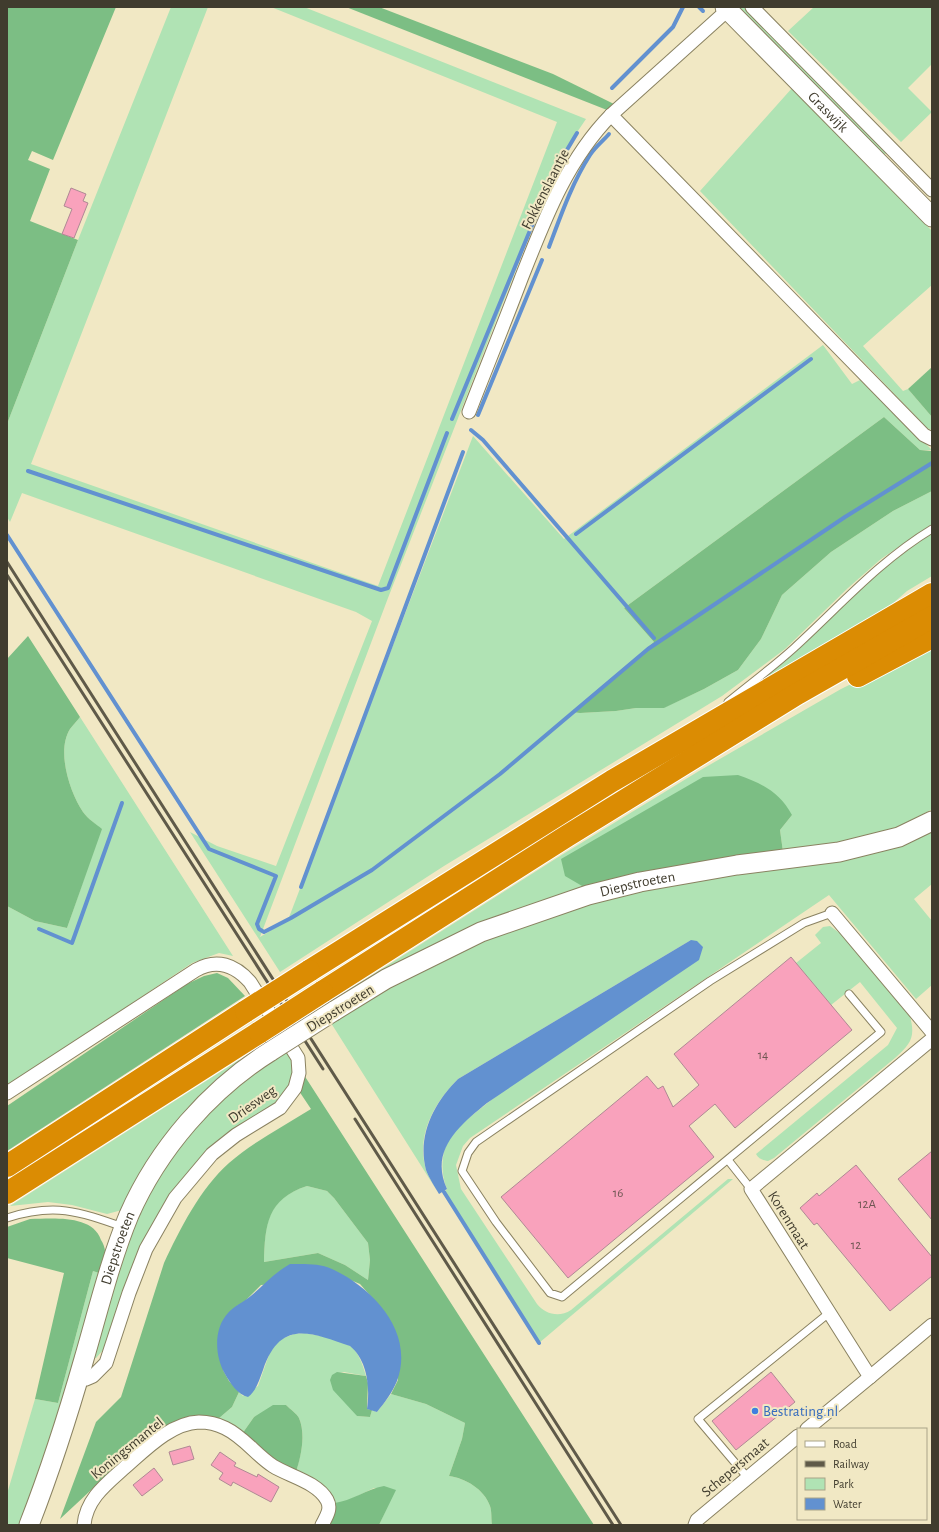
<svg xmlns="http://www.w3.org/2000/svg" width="939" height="1532" viewBox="0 0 939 1532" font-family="'Alegreya Sans',sans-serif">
<rect width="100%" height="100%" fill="#f1e8c4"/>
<g fill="#b0e3b4">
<path d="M171 7H208L31 464 378 586 557 122 271 7H304L586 119 559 159 388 598 260 937 288 920 473 436 564 539 823 345 852 384 860 380 932 450H920L884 417 624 608 654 642 571 712 580 713 616 711 636 708H663L704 689 738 670 761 639 782 595 831 552 893 511 932 491V524L881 559 848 588 785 649 722 696 444 866 280 972 190 832 217 846 276 866 372 621 356 612 22 493 10 522 7 517V424L78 240Z"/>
<path d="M741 7H748L890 152 885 154 880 153 740 11Z"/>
<path d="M814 7H932V64L908 88 932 112 901 142 788 31Z"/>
<path d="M793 87 932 231V285L863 346 903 391 908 389 932 417V430L927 428 700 191Z"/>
<path d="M932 533V576L907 591 891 605 769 676 767 674C820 625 872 573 932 533Z"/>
<path d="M932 644V809L892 832 783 852 780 830 792 815 589 890 349 994 347 991 560 856 699 771 841 689Z"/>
<path d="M80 717 233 956 219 953 192 963 7 1087V906L35 921 67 928 101 829C96 824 88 819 83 812 70 793 56 751 70 729 73 725 77 721 80 717Z"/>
<path d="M932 830V884L914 899 932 921V985L916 999 829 895 470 1138 463 1146 456 1165 461 1189 537 1304C545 1314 559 1318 571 1310L728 1179H733L539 1343 444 1192 447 1189C440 1173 441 1152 450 1137 454 1131 461 1125 465 1121L691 940 458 1079C434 1103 416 1135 426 1170 429 1178 435 1187 439 1194L331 1023 446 955 558 913 638 892Z"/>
<path d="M830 926 841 934 909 1013C916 1036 912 1043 895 1058L774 1158 768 1161C762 1160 759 1159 756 1154L888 1045 897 1028 860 982 831 1005 796 963 821 943 815 935 823 927Z"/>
<path d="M289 1051 294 1060V1076L283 1099 185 1178 104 1349 96 1358H92L131 1230 171 1154 209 1112 245 1078Z"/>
<path d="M239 1060V1063L122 1210 107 1214 72 1205 48 1202 10 1206Z"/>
<path d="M307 1186 327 1191 334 1198 368 1243 370 1260 368 1280 345 1265 318 1253 264 1262C265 1225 266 1199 307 1186Z"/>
<path d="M93 1271 99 1273 61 1404 24 1513 19 1525H7V1494L35 1399 58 1403Z"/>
<path d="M305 1333C316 1335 345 1340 353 1348 360 1356 363 1366 366 1376L344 1372 339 1373 357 1416 370 1417 372 1410 377 1412 391 1394 426 1404 465 1423 462 1439 449 1476C465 1478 484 1489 490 1506 492 1512 491 1519 492 1525H379L395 1490 374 1488 345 1502 334 1503 296 1472C301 1455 306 1435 299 1418 297 1414 290 1409 286 1405L254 1417 242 1434 218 1419 232 1407 239 1392 243 1396 258 1386 271 1349 281 1339 294 1334Z"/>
</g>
<g fill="#7cbe84" fill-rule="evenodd">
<path d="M7 7H116L53 160 32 151 28 160 50 169 30 221 78 240 7 424Z"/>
<path d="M346 7H379L553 74 614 104 607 110Z"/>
<path d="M932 367V417L908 389Z"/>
<path d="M884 417 920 450 932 451V491L893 511 831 552 782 595 761 639 738 670 704 689 664 708H636L616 711 580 713 571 712 654 642 624 608Z"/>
<path d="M28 636 80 717C77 721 73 725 70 729 56 751 70 793 83 812 88 819 96 824 102 829L67 928 35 921 7 906V659Z"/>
<path d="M738 775C762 783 780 793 792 815L780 830 783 852 589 890 565 876 561 859 703 777Z"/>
<path d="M217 973 228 978 245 996 7 1151V1106L187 984 204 976Z"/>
<path d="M304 1075 561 1474 594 1525H492C491 1519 492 1512 490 1506 484 1489 465 1478 449 1476L462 1439 465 1423 426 1404 391 1394 398 1380 382 1309 360 1284 348 1279 261 1285 243 1303 237 1306 223 1370 229 1381 239 1392 232 1407 218 1419 206 1416 181 1419 143 1444 119 1464 60 1519 96 1422 121 1397 164 1263C180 1229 200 1189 229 1163 253 1142 284 1126 311 1109L299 1091ZM307 1186 327 1191 334 1198 368 1243 370 1260 368 1280 345 1265 318 1253 264 1262C265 1225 267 1199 307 1186Z"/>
<path d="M30 1219C52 1219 92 1214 101 1240 103 1243 105 1248 105 1251 104 1258 101 1266 99 1273L93 1271 58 1403 35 1399 64 1273 7 1258V1227Z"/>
<path d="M337 1372 366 1376 368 1383 367 1409 372 1410 370 1417 357 1416 333 1390 330 1380 332 1375Z"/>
<path d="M273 1405H286C290 1409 297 1414 299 1418 306 1435 301 1456 296 1472L278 1463 242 1434 254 1417Z"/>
<path d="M384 1486 396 1490 379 1525H328L334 1503C352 1501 366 1489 384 1486Z"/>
</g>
<g fill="#6291d0">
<path d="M691 940 697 941 703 947 699 960 487 1103C460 1125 429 1150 447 1189L439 1194C435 1187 429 1178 426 1170 417 1135 434 1103 458 1079Z"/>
<path d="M290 1264C304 1264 319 1263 332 1269 373 1288 415 1332 397 1381 392 1393 385 1402 377 1412L367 1409C370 1388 368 1361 350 1346 310 1332 280 1319 263 1370 259 1380 257 1390 248 1397 238 1395 230 1383 225 1374 215 1357 213 1329 228 1313 234 1306 244 1302 252 1295 265 1284 274 1273 290 1264Z"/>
</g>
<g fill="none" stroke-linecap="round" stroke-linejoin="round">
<g stroke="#6291d0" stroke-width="4">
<path d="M699 7 703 11"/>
<path d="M612 88 673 27 683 7"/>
<path d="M549 247C561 215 572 183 590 155 595 147 603 141 609 134"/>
<path d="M478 415 542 260"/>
<path d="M452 419 555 170 577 133"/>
<path d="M471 430 483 440 654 638"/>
<path d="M28 471 381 590 388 588 447 433"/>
<path d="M576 534 811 359"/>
<path d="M7 535 209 849 276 876 257 924 259 929 264 932 291 918 372 870 500 774 648 649 845 517 932 463"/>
<path d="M301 887 463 452"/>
<path d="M39 929 72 943 122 803"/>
<path d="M444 1192 539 1343"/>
</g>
</g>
<g fill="#f9a2bc" stroke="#af8994">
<path d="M71 188 86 194 83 201 88 203 74 238 62 234 72 209 64 206Z"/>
<path d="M791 957 852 1030 735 1128 715 1104 689 1126 714 1157 568 1278 501 1197 647 1076 658 1089 663 1086 673 1107 699 1085 674 1054Z"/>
<path d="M932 1151V1220L898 1179Z"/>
<path d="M856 1165 932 1257V1276L890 1311 817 1223 814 1225 800 1208 817 1193 819 1196Z"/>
<path d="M771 1372 795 1402 736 1450 712 1421Z"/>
<path d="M190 1446 194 1459 173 1465 169 1452Z"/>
<path d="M220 1452 236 1463 234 1466 257 1477 258 1474 279 1487 271 1502 233 1482 231 1486 219 1479 223 1473 211 1465Z"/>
<path d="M154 1468 163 1480 142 1496 133 1485Z"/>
</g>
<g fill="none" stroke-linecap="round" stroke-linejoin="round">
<defs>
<g id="lane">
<path d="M728 702C750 684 773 667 794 648 839 607 879 561 932 529"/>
<path d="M832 913 804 923 710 981 476 1142 468 1153 462 1171 496 1222 550 1293 562 1297 881 1032 849 994"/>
<path d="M728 1160 751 1189"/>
<path d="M7 1218C54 1203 78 1211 123 1227"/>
<path d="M748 1478 698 1419 829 1313"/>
</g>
<g id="street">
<path d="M752 7 932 190"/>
<path d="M611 115 924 435 932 439"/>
<path d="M469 412C486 368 504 324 521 279 544 221 566 161 611 115L731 7"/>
<path d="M832 913 932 1032"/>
<path d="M932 1039 751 1189 870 1377 932 1325"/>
<path d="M7 1093 196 970C217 958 235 965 250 982L298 1058 299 1073 295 1088 280 1108 236 1135 212 1154 175 1198 146 1249 129 1293 106 1363 93 1376 86 1379H78"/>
<path d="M807 1429 870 1377"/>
<path d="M84 1525C86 1500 105 1485 123 1469 144 1451 170 1423 199 1422 208 1422 217 1424 225 1428 244 1437 256 1455 273 1466 289 1476 317 1482 327 1500 332 1509 326 1517 322 1525"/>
<path d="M695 1525 697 1520 798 1436"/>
</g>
<g id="secondary">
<path id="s1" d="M725 7 932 217"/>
<path id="s2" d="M334 1011 386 979 481 932 588 895 640 882 737 865 839 852 899 837 932 821"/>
<path id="s3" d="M29 1525C50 1471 68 1415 84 1359 98 1311 110 1261 129 1215 158 1149 210 1089 271 1051"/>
</g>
<g id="highway">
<path d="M858 676 932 637"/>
<path d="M309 971 612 781 932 594"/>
<path d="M322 992 567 836 797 694 932 617"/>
<path d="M7 1166 246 1011"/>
<path d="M7 1193 260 1032"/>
</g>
</defs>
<use href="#lane" stroke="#8a8261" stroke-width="9"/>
<use href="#street" stroke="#8a8261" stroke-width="15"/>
<use href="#secondary" stroke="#8a8261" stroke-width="21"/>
<use href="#highway" stroke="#fff" stroke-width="24"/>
<use href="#lane" stroke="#fff" stroke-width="7"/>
<use href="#street" stroke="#fff" stroke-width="13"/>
<use href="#secondary" stroke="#fff" stroke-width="19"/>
<use href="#highway" stroke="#db8c03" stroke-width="22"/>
<g stroke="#5f5a49" stroke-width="3">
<path d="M7 562 621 1525"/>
<path d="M7 575 323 1069"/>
<path d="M355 1119 613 1525"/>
</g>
<defs>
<path id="secondary-bridge" d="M271 1051 334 1011"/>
<g id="highway-bridge">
<path d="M246 1011 309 971"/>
<path d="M260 1032 322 992"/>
</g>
</defs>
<use href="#secondary-bridge" stroke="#8a8261" stroke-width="21" stroke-linecap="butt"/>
<use href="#highway-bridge" stroke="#fff" stroke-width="24" stroke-linecap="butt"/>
<use href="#secondary-bridge" stroke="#fff" stroke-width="19"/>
<use href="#highway-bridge" stroke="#db8c03" stroke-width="22"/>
</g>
<circle fill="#3f7fe0" stroke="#f1e8c4" stroke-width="1.5" cx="755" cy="1411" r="4"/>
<g text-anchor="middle" stroke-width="4" stroke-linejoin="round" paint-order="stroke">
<g font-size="13" fill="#6e5652">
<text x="763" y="1059">14</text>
<text x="618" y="1197">16</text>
<text x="867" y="1208">12A</text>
<text x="856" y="1249">12</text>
</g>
<g font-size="15" fill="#403c2e" stroke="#f1e8c4">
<text dy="5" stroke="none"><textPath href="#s1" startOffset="147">Graswijk</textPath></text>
<text transform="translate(545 189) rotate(-63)" y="5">Fokkenslaantje</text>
<text dy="5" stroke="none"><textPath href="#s2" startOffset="331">Diepstroeten</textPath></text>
<text transform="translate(340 1008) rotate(-32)" y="5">Diepstroeten</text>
<text transform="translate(252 1104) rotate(-35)" y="5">Driesweg</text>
<text transform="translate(789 1220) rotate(58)" y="5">Korenmaat</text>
<text dy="5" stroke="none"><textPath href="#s3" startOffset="291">Diepstroeten</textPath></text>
<text transform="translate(127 1448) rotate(-39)" y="5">Koningsmantel</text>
<text transform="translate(735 1467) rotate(-40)" y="5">Schepersmaat</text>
</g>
<g font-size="15" fill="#366cbe" stroke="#f1e8c4" text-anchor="start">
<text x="763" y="1416">Bestrating.nl</text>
</g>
</g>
<rect width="939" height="1532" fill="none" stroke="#403c2e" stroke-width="16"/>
<rect x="797" y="1428" width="130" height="92" fill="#f1e8c4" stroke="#aaa388"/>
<rect x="805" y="1441" width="20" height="6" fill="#ffffff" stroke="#aaa388"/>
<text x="833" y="1448" font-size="12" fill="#403c2e">Road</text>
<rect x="805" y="1461" width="20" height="6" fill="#5f5a49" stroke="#aaa388"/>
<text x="833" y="1468" font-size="12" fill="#403c2e">Railway</text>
<rect x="805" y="1478" width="20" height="12" fill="#b0e3b4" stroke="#aaa388"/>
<text x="833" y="1488" font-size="12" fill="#403c2e">Park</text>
<rect x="805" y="1498" width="20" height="12" fill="#6291d0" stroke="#aaa388"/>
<text x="833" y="1508" font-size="12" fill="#403c2e">Water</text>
</svg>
